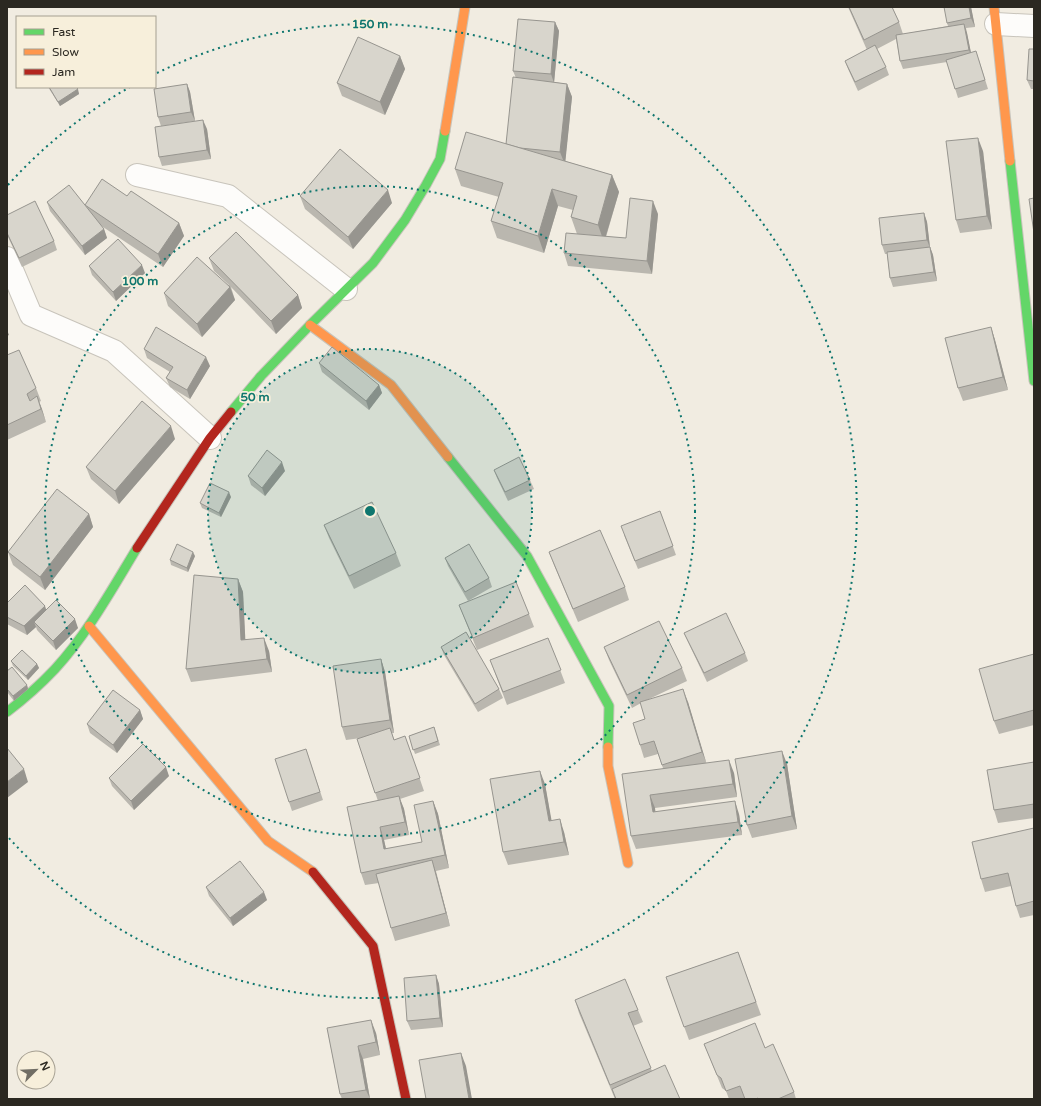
<svg xmlns="http://www.w3.org/2000/svg" width="1041" height="1106" font-family="'Varela Round',sans-serif">
	<style>
		.lines { fill: none; stroke-linecap: round; stroke-linejoin: round }
		.street-casing { stroke: #c8c4bb; stroke-width: 24 }
		.fast-casing { stroke: #c8c4bb; stroke-width: 11 }
		.slow-casing { stroke: #c8c4bb; stroke-width: 11 }
		.jam-casing { stroke: #c8c4bb; stroke-width: 11 }
		.street { stroke: #fdfcfa; stroke-width: 22 }
		.fast { stroke: #63d668; stroke-width: 9 }
		.slow { stroke: #ff974d; stroke-width: 9 }
		.jam { stroke: #b3261e; stroke-width: 9 }
		.wall { fill: #bab7af }
		.shaded-wall { fill: #97958f }
		.building { fill: #d8d5cc; stroke: #97958f }
		.ring { fill: none; stroke: #0f766e; stroke-width: 2; stroke-dasharray: 2 4 }
		.centre { fill: #0f766e; stroke: #f7efdb; stroke-width: 2 }
		.ring-label { font-size: 12px; text-anchor: middle; font-weight: bold; fill: #0f766e; stroke: #f7efdb; stroke-width: 3.5; stroke-linejoin: round; paint-order: stroke }
	</style>
	<rect width="100%" height="100%" fill="#f1ece1"/>
	<g class="lines">
		<defs>
			<g id="street">
				<polyline points="996,24 1034,26"/>
				<polyline points="137,175 228,196 346,289"/>
				<polyline points="7,258 31,315 114,351 210,438"/>
			</g>
			<g id="fast">
				<polyline points="1010,161 1034,381"/>
				<polyline points="231,412 261,376 310,325 373,263 405,220 426,185 440,159 445,131"/>
				<polyline points="448,457 527,556 609,706 608,747"/>
				<path d="M7,712c17,-13 33,-27 48,-43 33,-36 57,-80 82,-121"/>
			</g>
			<g id="slow">
				<polyline points="994,7 1010,161"/>
				<polyline points="445,131 465,7"/>
				<polyline points="310,325 391,385 448,457"/>
				<polyline points="89,626 268,841 313,872"/>
				<polyline points="608,747 608,766 628,863"/>
			</g>
			<g id="jam">
				<polyline points="137,548 210,438 231,412"/>
				<polyline points="313,872 373,946 406,1099"/>
			</g>
		</defs>
		<use href="#street" class="street-casing"/>
		<use href="#fast" class="fast-casing"/>
		<use href="#slow" class="slow-casing"/>
		<use href="#jam" class="jam-casing"/>
		<use href="#street" class="street"/>
		<use href="#fast" class="fast"/>
		<use href="#slow" class="slow"/>
		<use href="#jam" class="jam"/>
	</g>
	<g class="wall">
		<polygon points="848,7 892,7 899,22 903,34 948,26 947,23 971,7 975,27 966,28 971,53 979,60 988,89 958,98 947,62 903,69 900,61 896,39 877,49 886,67 889,75 858,91 848,69 845,61 867,50"/>
		<polygon points="555,22 559,31 554,82 567,84 572,97 565,161 612,175 619,192 606,237 626,238 658,214 652,274 568,266 564,253 577,234 571,217 573,210 558,206 544,253 497,238 491,221 499,197 461,186 455,169 506,144 516,78 513,71"/>
		<polygon points="1034,49 1034,89 1031,89 1027,80"/>
		<polygon points="400,56 405,69 385,115 342,96 337,83"/>
		<polygon points="187,84 190,92 195,121 161,126 158,117"/>
		<polygon points="48,87 76,87 79,94 60,106"/>
		<polygon points="207,129 211,159 162,166 159,157"/>
		<polygon points="983,151 992,229 960,233 956,220"/>
		<polygon points="300,196 392,203 353,249 305,209"/>
		<polygon points="47,202 85,206 85,205 179,223 184,236 163,267 100,225 104,229 107,238 85,255 50,211"/>
		<polygon points="924,213 927,222 930,247 933,255 937,281 893,287 890,278 887,254 885,254 882,245"/>
		<polygon points="7,215 54,241 57,250 22,267 7,235"/>
		<polygon points="209,258 298,295 302,308 276,334 231,287 235,300 202,337 168,306 164,293 229,285 214,271"/>
		<polygon points="89,266 145,273 116,301 92,275"/>
		<polygon points="991,327 995,340 1008,390 963,401 958,388"/>
		<polygon points="144,349 210,366 190,399 170,387 166,378 170,372 147,358"/>
		<polygon points="7,355 36,388 41,401 39,402 46,422 7,440"/>
		<polygon points="319,363 379,385 382,393 369,410 322,372"/>
		<polygon points="175,439 119,504 91,479 86,467"/>
		<polygon points="494,470 530,480 534,489 508,501 497,478"/>
		<polygon points="285,471 265,496 251,485 248,476"/>
		<polygon points="231,497 221,517 202,508 200,503"/>
		<polygon points="660,511 676,555 638,569 624,535"/>
		<polygon points="89,514 93,527 45,590 13,565 8,552"/>
		<polygon points="324,525 396,553 401,566 354,589 329,538"/>
		<polygon points="549,552 625,587 629,600 578,622 554,565"/>
		<polygon points="195,556 188,572 171,565 170,560"/>
		<polygon points="445,558 489,578 492,587 468,601 448,566"/>
		<polygon points="238,579 243,592 245,639 269,651 272,672 191,682 186,669"/>
		<polygon points="7,603 46,609 78,628 56,650 37,630 36,627 27,635 7,624"/>
		<polygon points="459,605 529,614 534,627 477,650"/>
		<polygon points="684,633 745,653 748,661 707,682 688,642"/>
		<polygon points="548,638 565,683 507,705 490,660"/>
		<polygon points="441,647 499,689 503,698 478,712 444,655"/>
		<polygon points="604,647 682,668 687,681 647,700 688,702 706,763 734,773 737,797 655,808 655,812 739,814 742,835 636,849 631,836 663,768 658,754 644,758 640,745 645,719 641,703 632,708 609,660"/>
		<polygon points="1034,654 1034,725 999,734 994,721"/>
		<polygon points="381,659 385,672 394,733 392,733 394,740 405,736 424,791 400,799 404,809 409,835 384,840 386,849 422,842 433,801 438,814 449,868 436,871 450,926 395,941 391,928 379,883 365,885 361,873 378,801 357,739 361,738 346,740 342,727"/>
		<polygon points="11,661 37,664 39,668 28,680 13,666"/>
		<polygon points="7,671 27,685 28,689 14,701 7,692"/>
		<polygon points="140,710 143,719 117,753 90,733 87,724"/>
		<polygon points="434,727 440,745 415,754 409,736"/>
		<polygon points="306,749 323,800 292,811 289,802"/>
		<polygon points="1034,762 1034,818 998,823 994,810"/>
		<polygon points="787,764 797,829 752,838 747,825"/>
		<polygon points="169,776 134,810 112,786 109,778"/>
		<polygon points="545,784 551,820 564,832 569,855 508,865 503,852"/>
		<polygon points="1034,828 1034,915 1020,918 1016,906 1011,886 985,892 981,879"/>
		<polygon points="206,887 267,900 233,926 209,896"/>
		<polygon points="738,952 761,1015 689,1040 666,977"/>
		<polygon points="436,975 439,984 443,1027 411,1030 407,1021"/>
		<polygon points="575,1000 638,1010 643,1022 633,1026 652,1071 680,1099 615,1099 579,1013"/>
		<polygon points="327,1028 376,1033 380,1055 363,1059 370,1099 342,1099 340,1094"/>
		<polygon points="704,1044 765,1048 794,1092 796,1099 729,1099 726,1091 722,1088"/>
	</g>
	<g class="shaded-wall">
		<polygon points="969,7 971,7 975,27 971,18"/>
		<polygon points="555,22 559,31 554,83 551,74"/>
		<polygon points="964,24 967,33 972,58 969,50"/>
		<polygon points="400,56 405,69 385,115 380,102"/>
		<polygon points="187,84 190,92 195,121 191,112"/>
		<polygon points="567,84 572,97 565,165 560,152"/>
		<polygon points="78,89 79,94 60,106 58,102"/>
		<polygon points="203,120 207,129 211,159 207,150"/>
		<polygon points="978,138 983,151 992,229 987,216"/>
		<polygon points="612,175 619,192 604,242 598,225"/>
		<polygon points="552,189 558,206 544,253 538,236"/>
		<polygon points="388,190 392,203 353,249 348,237"/>
		<polygon points="653,201 658,214 652,274 647,261"/>
		<polygon points="924,213 927,222 930,248 927,240"/>
		<polygon points="179,223 184,236 163,267 158,254"/>
		<polygon points="104,229 107,238 85,255 82,246"/>
		<polygon points="930,247 933,255 937,281 934,272"/>
		<polygon points="142,265 145,273 116,301 113,292"/>
		<polygon points="230,287 235,300 202,337 197,324"/>
		<polygon points="298,295 302,308 276,334 271,321"/>
		<polygon points="991,327 995,340 1008,390 1003,377"/>
		<polygon points="7,330 9,335 7,336"/>
		<polygon points="206,357 210,366 190,399 187,390"/>
		<polygon points="379,385 382,393 369,410 366,401"/>
		<polygon points="37,396 42,409 46,422 41,409"/>
		<polygon points="171,426 175,439 119,504 115,491"/>
		<polygon points="282,462 285,471 265,496 262,488"/>
		<polygon points="229,492 231,497 221,517 219,513"/>
		<polygon points="89,514 93,527 45,590 40,577"/>
		<polygon points="193,552 195,556 188,572 187,568"/>
		<polygon points="238,579 243,592 246,653 241,640"/>
		<polygon points="45,606 48,615 34,622 36,627 27,635 24,626"/>
		<polygon points="75,619 78,628 56,650 53,641"/>
		<polygon points="264,638 269,651 272,672 267,659"/>
		<polygon points="381,659 385,672 394,733 390,720"/>
		<polygon points="37,664 39,668 28,680 26,676"/>
		<polygon points="27,685 28,689 14,701 13,696"/>
		<polygon points="683,689 688,702 707,765 702,752"/>
		<polygon points="140,710 143,719 117,753 113,745"/>
		<polygon points="782,751 787,764 797,829 792,816"/>
		<polygon points="729,760 734,773 737,797 733,784"/>
		<polygon points="166,767 169,776 134,810 131,801"/>
		<polygon points="24,769 28,782 7,798 7,782"/>
		<polygon points="540,771 545,784 554,834 549,821"/>
		<polygon points="650,795 655,808 657,825 653,812"/>
		<polygon points="399,796 404,809 409,835 405,822"/>
		<polygon points="433,801 438,814 449,868 445,855"/>
		<polygon points="735,801 739,814 742,835 738,822"/>
		<polygon points="560,819 564,832 569,855 564,842"/>
		<polygon points="380,827 384,840 389,862 384,849"/>
		<polygon points="432,860 436,873 450,926 446,913"/>
		<polygon points="264,892 267,900 233,926 230,918"/>
		<polygon points="436,975 439,984 443,1027 440,1018"/>
		<polygon points="371,1020 376,1033 380,1055 376,1042"/>
		<polygon points="358,1046 363,1059 370,1099 366,1090"/>
		<polygon points="461,1053 466,1066 472,1099 469,1099"/>
	</g>
	<g class="building">
		<polygon points="849,7 892,7 899,22 864,40"/>
		<polygon points="944,7 969,7 971,18 947,23"/>
		<polygon points="518,19 555,22 551,74 513,71"/>
		<polygon points="964,24 969,50 900,61 896,35"/>
		<polygon points="358,37 400,56 380,102 337,83"/>
		<polygon points="875,45 886,67 855,82 845,61"/>
		<polygon points="1029,49 1034,49 1034,81 1027,80"/>
		<polygon points="976,51 985,80 955,89 946,60"/>
		<polygon points="513,77 567,84 560,152 520,148 506,144"/>
		<polygon points="187,84 191,112 158,117 154,89"/>
		<polygon points="49,87 76,87 78,89 58,102"/>
		<polygon points="203,120 207,150 159,157 155,127"/>
		<polygon points="466,132 612,175 598,225 571,217 577,196 552,189 538,236 491,221 503,183 455,169"/>
		<polygon points="978,138 987,216 956,220 946,141"/>
		<polygon points="340,149 388,190 348,237 300,196"/>
		<polygon points="102,179 127,196 131,191 179,223 158,254 85,205"/>
		<polygon points="69,185 104,229 82,246 47,202"/>
		<polygon points="630,198 653,201 647,261 564,253 566,233 626,238"/>
		<polygon points="1034,198 1034,233 1029,199"/>
		<polygon points="35,201 54,241 19,258 7,233 7,215"/>
		<polygon points="924,213 927,240 882,245 879,218"/>
		<polygon points="236,232 298,295 271,321 209,258"/>
		<polygon points="118,239 142,265 113,292 89,266"/>
		<polygon points="930,247 934,272 890,278 887,252"/>
		<polygon points="197,257 230,287 197,324 164,293"/>
		<polygon points="156,327 206,357 187,390 166,378 173,367 144,349"/>
		<polygon points="991,327 1003,377 958,388 945,338"/>
		<polygon points="332,347 379,385 366,401 319,363"/>
		<polygon points="19,350 36,388 27,394 30,401 37,396 41,409 7,425 7,355"/>
		<polygon points="142,401 171,426 115,491 86,467"/>
		<polygon points="267,450 282,462 262,488 248,476"/>
		<polygon points="519,457 530,480 505,492 494,470"/>
		<polygon points="210,483 229,492 219,513 200,503"/>
		<polygon points="57,489 89,514 40,577 8,552"/>
		<polygon points="372,502 396,553 349,576 324,525"/>
		<polygon points="660,511 673,546 635,561 621,526"/>
		<polygon points="600,530 625,587 573,609 549,552"/>
		<polygon points="177,544 193,552 187,568 170,560"/>
		<polygon points="469,544 489,578 465,592 445,558"/>
		<polygon points="194,575 238,579 241,640 264,638 267,659 186,669"/>
		<polygon points="516,582 529,614 473,638 459,605"/>
		<polygon points="25,585 45,606 24,626 7,617 7,603"/>
		<polygon points="56,600 75,619 53,641 34,622"/>
		<polygon points="726,613 745,653 704,673 684,633"/>
		<polygon points="659,621 682,668 627,695 604,647"/>
		<polygon points="466,632 499,689 475,704 441,647"/>
		<polygon points="548,638 561,670 503,692 490,660"/>
		<polygon points="22,650 37,664 26,676 11,661"/>
		<polygon points="1034,654 1034,710 994,721 979,669"/>
		<polygon points="381,659 390,720 342,727 333,666"/>
		<polygon points="12,667 27,685 13,696 7,689 7,671"/>
		<polygon points="683,689 702,752 662,765 654,741 640,745 633,723 645,719 640,702"/>
		<polygon points="113,690 140,710 113,745 87,724"/>
		<polygon points="434,727 438,741 413,750 409,736"/>
		<polygon points="390,728 394,740 405,736 420,778 375,793 357,739"/>
		<polygon points="143,744 166,767 131,801 109,778"/>
		<polygon points="7,748 24,769 7,782"/>
		<polygon points="306,749 320,792 289,802 275,759"/>
		<polygon points="782,751 792,816 747,825 735,759"/>
		<polygon points="729,760 733,784 650,795 653,812 735,801 738,822 631,836 622,774"/>
		<polygon points="1034,762 1034,804 994,810 987,770"/>
		<polygon points="540,771 549,821 560,819 564,842 503,852 490,779"/>
		<polygon points="399,796 405,822 380,827 384,849 422,842 414,805 433,801 445,855 361,873 347,807"/>
		<polygon points="1034,828 1034,901 1016,906 1008,873 981,879 972,842"/>
		<polygon points="432,860 446,913 391,928 376,874"/>
		<polygon points="240,861 264,892 230,918 206,887"/>
		<polygon points="738,952 756,1002 684,1027 666,977"/>
		<polygon points="436,975 440,1018 407,1021 404,978"/>
		<polygon points="625,979 638,1010 628,1013 651,1068 610,1085 575,1000"/>
		<polygon points="371,1020 376,1042 358,1046 366,1090 340,1094 327,1028"/>
		<polygon points="755,1023 765,1048 773,1044 794,1092 778,1099 759,1099 758,1098 756,1099 745,1099 740,1086 726,1091 721,1078 717,1075 704,1044"/>
		<polygon points="461,1053 469,1099 426,1099 419,1060"/>
		<polygon points="665,1065 680,1099 616,1099 612,1089"/>
	</g>
	<circle cx="370" cy="511" r="162" fill="#0f766e" fill-opacity=".12"/>
	<g class="ring">
		<circle cx="370" cy="511" r="162"/>
		<circle cx="370" cy="511" r="325"/>
		<path d="M8 185A487 487 0 0 1 130 87M157 73A487 487 0 1 1 8 837"/>
	</g>
	<circle cx="370" cy="511" r="6" class="centre"/>
	<g class="ring-label">
		<text x="370" y="28">150 m</text>
		<text x="140" y="285">100 m</text>
		<text x="255" y="401">50 m</text>
	</g>
	<rect width="1041" height="1106" fill="none" stroke="#2b2821" stroke-width="16"/>
	<rect x="16" y="16" width="140" height="72" fill="#f7efdb" stroke="#a59f91"/>
	<rect x="24" y="29" width="20" height="6" fill="#63d668" stroke="#a59f91"/>
	<text x="52" y="36" font-size="12" fill="#2b2821">Fast</text>
	<rect x="24" y="49" width="20" height="6" fill="#ff974d" stroke="#a59f91"/>
	<text x="52" y="56" font-size="12" fill="#2b2821">Slow</text>
	<rect x="24" y="69" width="20" height="6" fill="#b3261e" stroke="#a59f91"/>
	<text x="52" y="76" font-size="12" fill="#2b2821">Jam</text>
	<g transform="translate(36 1070) rotate(66)"><circle r="19" fill="#f7efdb" stroke="#a59f91"/>
	<path d="M0-3L7 15L0 10L-7 15Z" fill="#706d64"/>
	<text y="-6" font-size="11" font-weight="bold" text-anchor="middle" fill="#2b2821">N</text>
	</g>
</svg>
